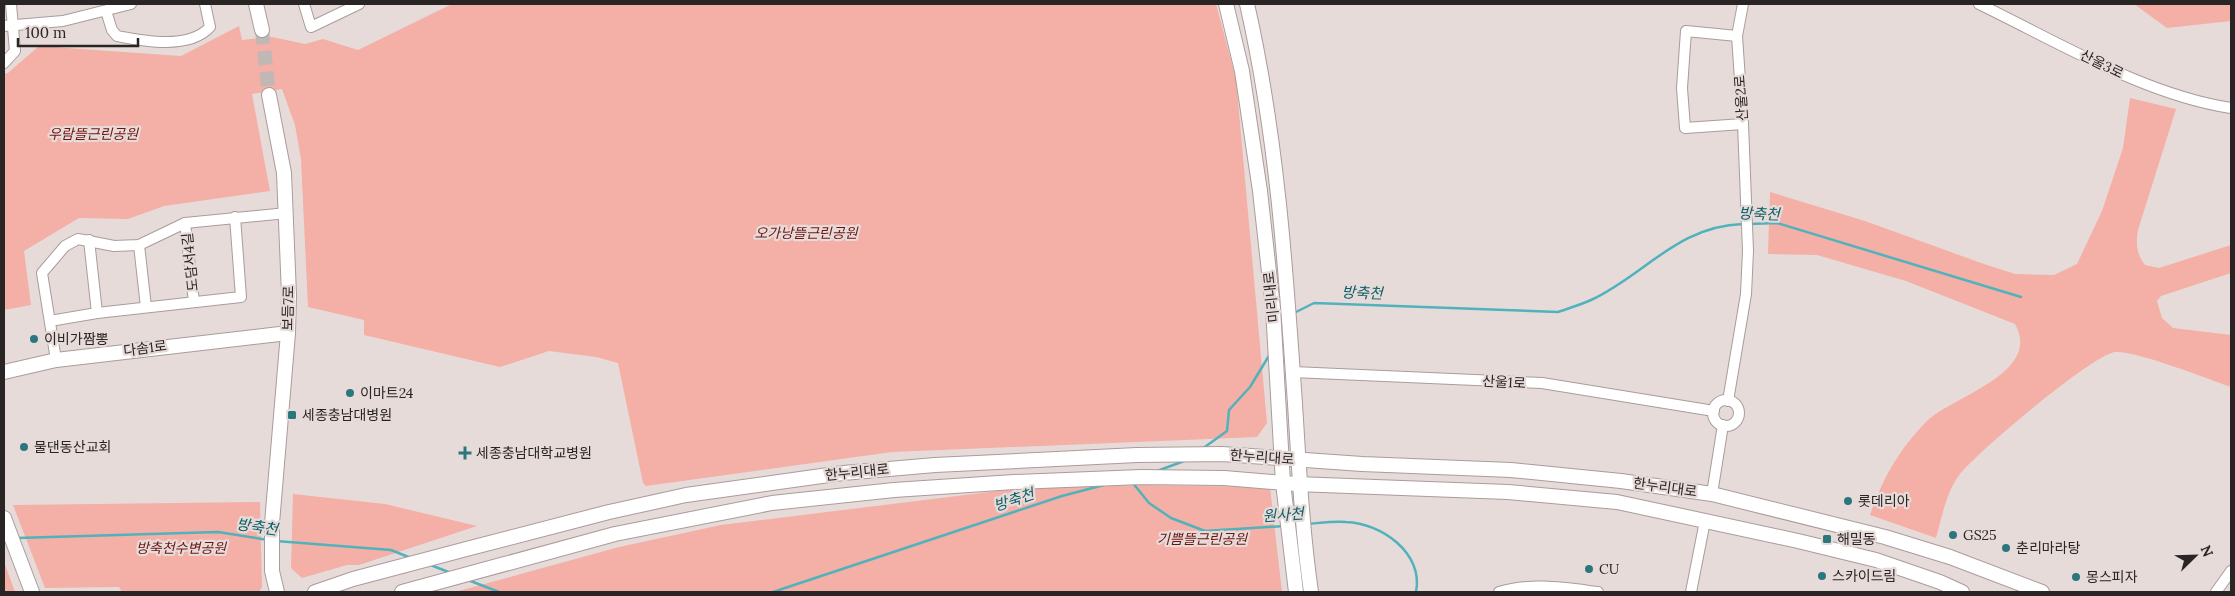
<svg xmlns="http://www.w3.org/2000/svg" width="2235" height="596" font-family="Lora,'Noto Sans KR',serif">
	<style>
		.green { fill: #f4afa6 }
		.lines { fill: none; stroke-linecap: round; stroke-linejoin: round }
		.stream { stroke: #51b2bc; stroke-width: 2.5 }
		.secondary-tunnel { stroke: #c1b7b5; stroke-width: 14; stroke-dasharray: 14 7; stroke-linecap: butt }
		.street-casing { stroke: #a89d9b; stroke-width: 12 }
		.secondary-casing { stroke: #a89d9b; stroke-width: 16 }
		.street { stroke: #fff; stroke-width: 10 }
		.secondary { stroke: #fff; stroke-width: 14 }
		.poi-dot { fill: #2c767d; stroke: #e7dbd9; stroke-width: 2 }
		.labels { text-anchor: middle; stroke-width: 4.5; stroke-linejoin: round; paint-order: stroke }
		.street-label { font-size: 14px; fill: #2a2525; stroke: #e7dbd9 }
		.park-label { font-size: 14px; font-style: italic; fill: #6b1411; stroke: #e7dbd9 }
		.poi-label { font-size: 14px; fill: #2a2525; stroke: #e7dbd9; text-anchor: start }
		.water-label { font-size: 15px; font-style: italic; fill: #0c6067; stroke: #e7dbd9 }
	</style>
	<rect width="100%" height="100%" fill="#e7dbd9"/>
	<g class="green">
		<polygon points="452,4 1216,4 1236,79 1267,423 1257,437 892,452 646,486 643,483 618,363 596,357 549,351 500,367 364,335 364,320 308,307 301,159 295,125 282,89 252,94 270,191 164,206 128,219 79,218 24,251 31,305 4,310 4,74 8,73 39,46 181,56 239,26 242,40 272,37 305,44 323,39 358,50"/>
		<polygon points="2134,4 2231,4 2231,21 2167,28"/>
		<path d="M2130,98l46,11 -38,121c-2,14 -2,23 7,35l14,3 72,-23v28l-70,23 -4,5 5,17 11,10 58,7v52c-23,-8 -96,-37 -116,-35 -23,3 -139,101 -155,122 -14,18 -18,43 -24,64l-66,-23c14,-39 28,-64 57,-94 24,-24 116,-48 88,-97l-109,-43 -89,-26 -49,-1 2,-62 95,29 119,43 31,10 39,1 23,-11 25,-53 21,-63z"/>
		<polygon points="1142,485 1270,487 1282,592 455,592 619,547 721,525 1014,489"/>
		<polygon points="293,494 385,504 477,526 359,565 347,565 302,578 291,568"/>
		<polygon points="260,502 262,587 259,592 122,592 119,587 45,588 13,505"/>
		<polygon points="4,562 15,592 4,592"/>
	</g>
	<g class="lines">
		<g class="stream">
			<polyline points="1749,224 1777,223 2021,297"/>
			<path d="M1294,313l20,-10 244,9c11,-4 22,-7 33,-12 54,-25 86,-74 152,-76"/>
			<polyline points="1202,449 1227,431 1229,410 1250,387 1270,354"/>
			<polyline points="1157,471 1187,460"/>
			<polyline points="1132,482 1149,503 1171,518 1205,531 1284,526"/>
			<path d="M1307,524c13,-1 26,-3 39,-2 35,1 78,31 70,70"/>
			<polyline points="17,538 218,532 268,540"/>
			<polyline points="276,541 391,550 411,558"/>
			<polyline points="428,564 451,573"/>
			<polyline points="468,580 499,592"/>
			<polyline points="773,592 1062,496 1104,485"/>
		</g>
		<polyline class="secondary-tunnel" points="262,30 269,95"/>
		<defs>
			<g id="street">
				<polyline points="304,4 311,27 359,4"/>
				<path d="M1979,4c79,38 166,91 252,104"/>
				<path d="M106,11l6,19 5,6c26,5 72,14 93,-9l-5,-23"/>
				<polyline points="4,26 63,21 131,4"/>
				<polyline points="1737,36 1686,31 1682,88 1685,128 1743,124"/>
				<polyline points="4,63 15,51 11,4"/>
				<polyline points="185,223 194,302"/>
				<polyline points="89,240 97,313"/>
				<polyline points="139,245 146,307"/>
				<polyline points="50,321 97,313 241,297 235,217"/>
				<polyline points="56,360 42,273 65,246 78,239 114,246 139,245 185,223 287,213"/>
				<polyline points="1293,372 1542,383 1714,411"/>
				<circle cx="1726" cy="413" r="13"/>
				<polyline points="1728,401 1746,294 1748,251 1743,124 1737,36 1743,4"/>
				<polyline points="1712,494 1723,425"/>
				<path d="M1499,592c32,-10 67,-4 99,0"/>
				<polyline points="1691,592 1705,521"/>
				<polyline points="2216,592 2231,571"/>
			</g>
			<g id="secondary">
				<polyline points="256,4 262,30"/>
				<polyline points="1226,4 1242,71 1260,191 1273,308 1283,483 1296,592"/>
				<path d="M1247,4c30,131 39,267 48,400 4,63 7,126 16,188"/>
				<polyline points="269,95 284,173 289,295 288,333 272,523 272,571 277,592"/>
				<polyline points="4,372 56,360 288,333"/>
				<polyline points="4,518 32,592"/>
				<polyline points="315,592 353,579 474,547 609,512 686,495 843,473 935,465 1137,455 1222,454 1362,464 1511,470 1621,481 1712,494 1885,537 1950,557 2042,592"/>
				<polyline points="402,592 615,534 772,503 894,490 1014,482 1141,477 1224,478 1296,484 1508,492 1617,502 1798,541 1876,560 1940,582 1962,592"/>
			</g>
		</defs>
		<use href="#street" class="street-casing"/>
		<use href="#secondary" class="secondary-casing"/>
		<use href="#street" class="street"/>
		<use href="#secondary" class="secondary"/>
	</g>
	<g class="poi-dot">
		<circle cx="34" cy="339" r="5"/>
		<circle cx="350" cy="393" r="5"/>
		<rect x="287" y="410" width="10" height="10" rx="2.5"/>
		<circle cx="24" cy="447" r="5"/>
		<path d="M462.5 445.5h5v5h5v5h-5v5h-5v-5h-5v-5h5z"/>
		<circle cx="1848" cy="501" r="5"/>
		<circle cx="1953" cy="535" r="5"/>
		<rect x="1822" y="534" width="10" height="10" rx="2.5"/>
		<circle cx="2006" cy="548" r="5"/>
		<circle cx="1589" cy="569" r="5"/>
		<circle cx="1822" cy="576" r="5"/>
		<circle cx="2076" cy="577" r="5"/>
	</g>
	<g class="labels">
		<g class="street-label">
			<text transform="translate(2102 64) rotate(26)" y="5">산울3로</text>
			<text transform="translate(1741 98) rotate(-94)" y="5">산울2로</text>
			<text transform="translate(190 262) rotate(-96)" y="5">도담서4길</text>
			<text transform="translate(1271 297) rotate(-96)" y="5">미리내로</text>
			<text transform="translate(288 308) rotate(-89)" y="5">보듬7로</text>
			<text transform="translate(145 348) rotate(-7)" y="5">다솜1로</text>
			<text transform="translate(1504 382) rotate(3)" y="5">산울1로</text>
			<text transform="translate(1262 457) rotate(4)" y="5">한누리대로</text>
			<text transform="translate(857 472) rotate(-6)" y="5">한누리대로</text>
			<text transform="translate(1665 487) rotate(8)" y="5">한누리대로</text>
		</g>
		<g class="park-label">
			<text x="93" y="139">우람뜰근린공원</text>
			<text x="806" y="238">오가낭뜰근린공원</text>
			<text x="1202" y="544">기쁨뜰근린공원</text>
			<text x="181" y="553">방축천수변공원</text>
		</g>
		<g class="poi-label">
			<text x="44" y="344">이비가짬뽕</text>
			<text x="360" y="398">이마트24</text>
			<text x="302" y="420">세종충남대병원</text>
			<text x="34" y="452">물댄동산교회</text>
			<text x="476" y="458">세종충남대학교병원</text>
			<text x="1858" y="506">롯데리아</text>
			<text x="1963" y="540">GS25</text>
			<text x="1837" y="544">해밀동</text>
			<text x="2016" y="553">춘리마라탕</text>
			<text x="1599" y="574">CU</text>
			<text x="1832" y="581">스카이드림</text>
			<text x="2086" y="582">몽스피자</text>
		</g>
		<g class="water-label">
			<text transform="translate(1759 214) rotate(2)" y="5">방축천</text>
			<text transform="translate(1362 293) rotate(2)" y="5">방축천</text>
			<text transform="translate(1014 500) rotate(-18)" y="5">방축천</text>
			<text transform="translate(1283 515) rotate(-4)" y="5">원사천</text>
			<text transform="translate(257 527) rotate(8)" y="5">방축천</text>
		</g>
	</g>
	<rect width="2235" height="596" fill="none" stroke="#2a2525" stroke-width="10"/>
	<g transform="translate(2195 556) rotate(67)" stroke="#e7dbd9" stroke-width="4" paint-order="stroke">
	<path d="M0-4L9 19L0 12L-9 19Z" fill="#2a2525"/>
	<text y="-8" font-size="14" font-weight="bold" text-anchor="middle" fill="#2a2525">N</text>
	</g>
	<path d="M18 38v8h120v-8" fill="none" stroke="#2a2525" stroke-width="2.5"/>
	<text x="25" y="38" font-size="15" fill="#2a2525" stroke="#e7dbd9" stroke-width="4" paint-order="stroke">100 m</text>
</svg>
